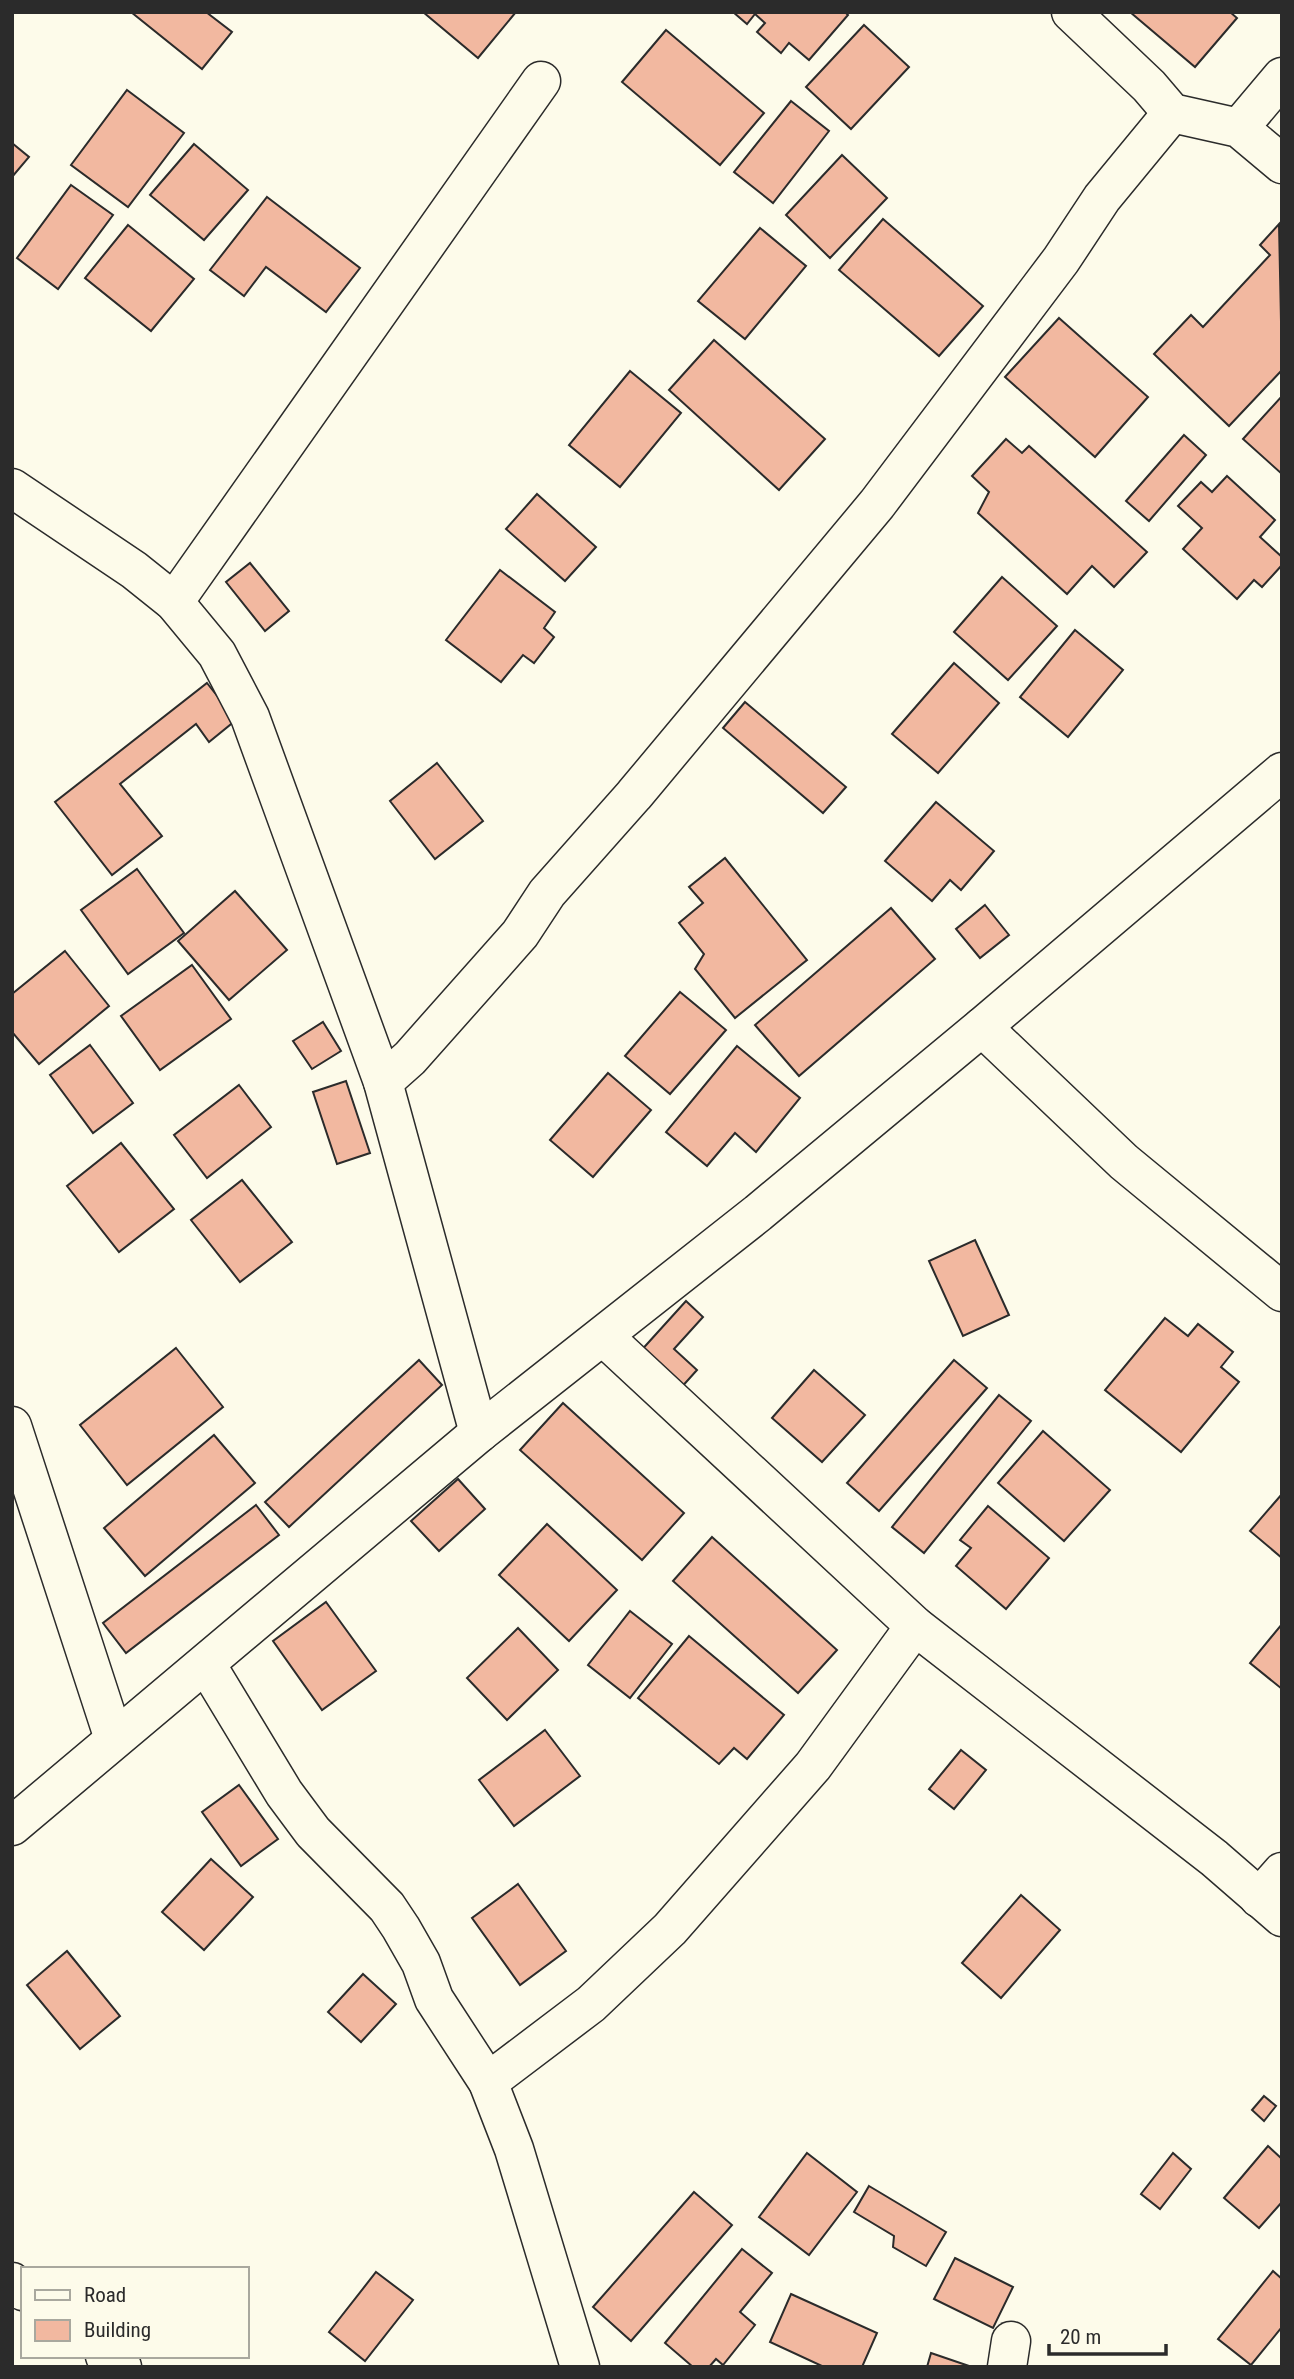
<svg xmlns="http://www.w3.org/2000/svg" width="1294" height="2379" font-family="'Roboto Condensed',sans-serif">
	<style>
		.building { fill: #f2b8a0; stroke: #2b2b2b; stroke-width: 2 }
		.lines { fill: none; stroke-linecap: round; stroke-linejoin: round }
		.minor-casing { stroke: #2b2b2b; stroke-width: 41 }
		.minor { stroke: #fdfbea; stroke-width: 38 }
	</style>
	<rect width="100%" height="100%" fill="#fdfbea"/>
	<g class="building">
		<polygon points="131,12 206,12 232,32 202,69"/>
		<polygon points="423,12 516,12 478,58"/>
		<polygon points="733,12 845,12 848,15 809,60 789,43 781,53 757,32 765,23 755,14 747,24"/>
		<polygon points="1130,12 1230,12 1237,18 1195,67"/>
		<polygon points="864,25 909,67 851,129 806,87"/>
		<polygon points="666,30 764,113 720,165 622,82"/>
		<polygon points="127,90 184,133 128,207 71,165"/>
		<polygon points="791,101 829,131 773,203 734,172"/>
		<polygon points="12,143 29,157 12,177"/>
		<polygon points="194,144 248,190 204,240 150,195"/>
		<polygon points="842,155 887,198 830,258 786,215"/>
		<polygon points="71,185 113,215 58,289 17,258"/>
		<polygon points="267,197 360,268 326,312 266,267 244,296 210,270"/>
		<polygon points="883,219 983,306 939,356 839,270"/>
		<polygon points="1279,224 1282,370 1229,426 1154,354 1191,315 1203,327 1270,255 1260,245"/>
		<polygon points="128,225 194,279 151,331 85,278"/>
		<polygon points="760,228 806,266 745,339 698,301"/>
		<polygon points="1059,318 1148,397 1095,457 1005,377"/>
		<polygon points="714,340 825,439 779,490 669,390"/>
		<polygon points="630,371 681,413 620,487 569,445"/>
		<polygon points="1282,396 1282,474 1243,439"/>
		<polygon points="1184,435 1206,455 1149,521 1126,501"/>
		<polygon points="1006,439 1022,453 1029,446 1147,552 1114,587 1092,566 1067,594 978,513 989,492 972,476"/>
		<polygon points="1227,476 1275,520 1260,537 1282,557 1282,565 1262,587 1254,580 1237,599 1183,549 1202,528 1178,506 1201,482 1212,492"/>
		<polygon points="537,494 596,547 565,581 506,529"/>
		<polygon points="250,563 289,611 265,631 226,582"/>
		<polygon points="500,570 555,612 544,628 554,637 534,663 523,655 501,682 446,640"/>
		<polygon points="1002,577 1057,626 1008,680 954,632"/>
		<polygon points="1075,630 1123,670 1068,737 1020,697"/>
		<polygon points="954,663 999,703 938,773 892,734"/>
		<polygon points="207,683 236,720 209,742 196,724 120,784 162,836 112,875 55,802"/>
		<polygon points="745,702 846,787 823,813 723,728"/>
		<polygon points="437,763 483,821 435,859 390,801"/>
		<polygon points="936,802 994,851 961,890 950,880 932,901 885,861"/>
		<polygon points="725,858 807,960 735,1018 695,969 704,954 679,923 703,903 689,887"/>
		<polygon points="137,869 184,933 128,974 81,910"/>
		<polygon points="235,891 287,950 229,1000 178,941"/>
		<polygon points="985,905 1009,935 980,958 956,929"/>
		<polygon points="891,908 935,959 799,1076 755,1025"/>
		<polygon points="65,951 109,1006 39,1064 12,1032 12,994"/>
		<polygon points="192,965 231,1019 160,1070 121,1016"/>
		<polygon points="680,992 726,1030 670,1094 625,1056"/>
		<polygon points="323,1022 341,1051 312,1069 293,1041"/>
		<polygon points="90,1045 133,1103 93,1133 50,1075"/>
		<polygon points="737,1046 800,1098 756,1152 735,1133 707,1166 666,1132"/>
		<polygon points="608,1073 651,1110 593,1177 550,1140"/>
		<polygon points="346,1081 370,1153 337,1164 313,1092"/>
		<polygon points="239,1085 271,1127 207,1178 174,1135"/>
		<polygon points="121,1143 174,1209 119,1252 67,1186"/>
		<polygon points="242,1180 292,1242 240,1282 191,1220"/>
		<polygon points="975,1240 1009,1315 963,1336 929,1261"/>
		<polygon points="686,1301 703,1317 674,1349 697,1370 679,1390 638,1354"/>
		<polygon points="1165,1318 1188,1336 1198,1324 1233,1352 1221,1367 1239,1382 1181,1452 1105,1390"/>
		<polygon points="176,1348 223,1407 127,1485 80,1425"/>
		<polygon points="419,1360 442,1385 289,1527 265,1502"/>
		<polygon points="954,1360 987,1388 879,1511 847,1483"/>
		<polygon points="814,1370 865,1415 822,1462 772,1418"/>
		<polygon points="999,1395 1031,1421 924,1553 892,1527"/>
		<polygon points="563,1403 684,1513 642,1560 520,1450"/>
		<polygon points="1043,1431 1110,1490 1064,1541 998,1483"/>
		<polygon points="214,1435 255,1483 145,1576 104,1528"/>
		<polygon points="458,1479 485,1509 439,1551 411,1521"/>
		<polygon points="1282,1494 1282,1558 1250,1531"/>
		<polygon points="256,1505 279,1535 126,1653 103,1623"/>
		<polygon points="988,1506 1049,1558 1006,1609 956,1566 971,1548 960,1540"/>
		<polygon points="547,1524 617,1590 569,1641 499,1575"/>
		<polygon points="712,1537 837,1650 798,1693 673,1581"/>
		<polygon points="326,1602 376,1671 322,1710 273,1641"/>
		<polygon points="630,1611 672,1644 630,1698 588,1665"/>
		<polygon points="1282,1624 1282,1689 1250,1663"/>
		<polygon points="518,1628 558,1670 507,1720 467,1678"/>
		<polygon points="689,1636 784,1715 747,1759 734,1748 719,1764 638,1698"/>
		<polygon points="545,1730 580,1776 514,1826 479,1780"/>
		<polygon points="961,1750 986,1770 954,1809 929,1789"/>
		<polygon points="239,1785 278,1839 241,1866 202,1812"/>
		<polygon points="211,1859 253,1897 204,1950 162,1912"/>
		<polygon points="518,1884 566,1951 520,1985 472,1918"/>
		<polygon points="1021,1895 1060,1930 1001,1998 962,1963"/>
		<polygon points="67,1951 120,2016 80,2049 27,1985"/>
		<polygon points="363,1974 396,2004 361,2042 328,2012"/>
		<polygon points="1264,2096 1276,2106 1264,2121 1252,2110"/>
		<polygon points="1268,2146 1282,2159 1282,2202 1259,2228 1224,2198"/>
		<polygon points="807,2153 857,2192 809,2255 759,2217"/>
		<polygon points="1173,2153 1191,2169 1160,2209 1141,2194"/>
		<polygon points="869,2186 946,2232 926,2266 893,2247 894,2236 854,2212"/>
		<polygon points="694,2192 732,2225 631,2341 593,2307"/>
		<polygon points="742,2249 772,2273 740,2312 755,2325 723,2365 716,2359 709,2367 693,2367 665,2343"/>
		<polygon points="955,2258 1013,2287 993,2328 934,2299"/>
		<polygon points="1273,2271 1282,2279 1282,2327 1251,2365 1218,2339"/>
		<polygon points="376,2272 413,2300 365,2361 329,2332"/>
		<polygon points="791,2294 877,2333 862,2367 824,2367 770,2342"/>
		<polygon points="931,2353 972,2367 927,2367"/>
	</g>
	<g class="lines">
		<defs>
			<g id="minor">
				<polyline points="1071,12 1149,86 1172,113 1239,128 1282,164"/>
				<polyline points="1239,128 1282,77"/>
				<polyline points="12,488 134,570 174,602 217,654 250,717 383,1082 479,1433"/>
				<polyline points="174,602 541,81"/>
				<polyline points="982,1027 1124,1162 1282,1292"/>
				<polyline points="383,1082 410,1058 520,934 547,893 634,795 877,504 1061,260 1102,198 1172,113"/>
				<polyline points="603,1336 915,1626 1214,1858 1282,1917"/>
				<polyline points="12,1426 114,1739"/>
				<polyline points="206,1664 284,1793 313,1832 387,1907 401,1928 421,1963 434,1999 488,2082 514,2149 580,2367"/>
				<polyline points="12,1826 479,1433 758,1213 982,1027 1282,772"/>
				<polyline points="1259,1898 1282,1872"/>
				<polyline points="488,2082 591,2004 670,1929 813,1766 915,1626"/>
				<polyline points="12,2282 23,2291"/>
				<polyline points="105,2356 122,2367"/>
				<polyline points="1007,2367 1011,2341"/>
			</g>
		</defs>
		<use href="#minor" class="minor-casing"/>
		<use href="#minor" class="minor"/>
	</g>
	<rect width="1294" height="2379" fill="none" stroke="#2b2b2b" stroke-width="28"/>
	<rect x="21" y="2267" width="228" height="91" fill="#fdfbea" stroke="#a9a89e" stroke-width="2"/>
	<rect x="35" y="2290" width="35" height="10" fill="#fdfbea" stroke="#a9a89e" stroke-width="2"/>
	<text x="84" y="2302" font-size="21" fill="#2b2b2b">Road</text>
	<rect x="35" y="2320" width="35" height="21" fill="#f2b8a0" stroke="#a9a89e" stroke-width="2"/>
	<text x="84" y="2337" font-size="21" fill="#2b2b2b">Building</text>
	<path d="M1049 2344v10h117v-10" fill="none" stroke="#2b2b2b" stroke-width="3.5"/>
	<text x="1060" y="2344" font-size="21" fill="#2b2b2b" stroke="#fdfbea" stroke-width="5" paint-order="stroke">20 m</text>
</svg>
